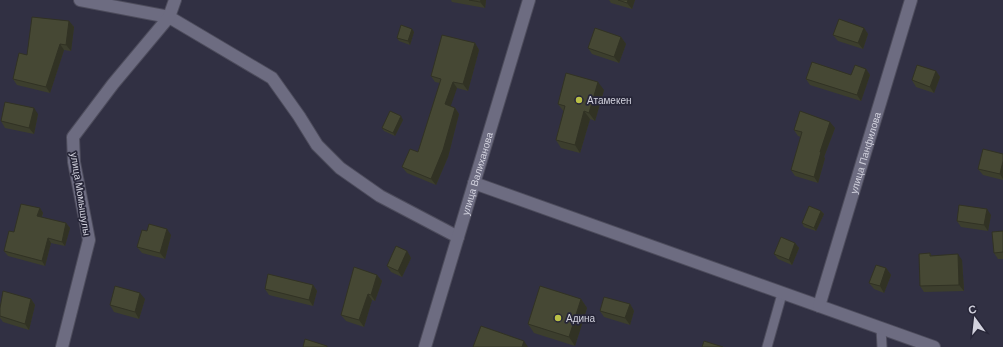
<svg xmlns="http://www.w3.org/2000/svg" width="1003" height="347" font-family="Helvetica,sans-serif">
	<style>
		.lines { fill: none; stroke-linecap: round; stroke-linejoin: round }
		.service-casing { stroke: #4d4c5c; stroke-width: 11 }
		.minor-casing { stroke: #4d4c5c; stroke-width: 14 }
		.secondary-casing { stroke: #4d4c5c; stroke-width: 14 }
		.service { stroke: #6d6c81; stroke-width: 9 }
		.minor { stroke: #6d6c81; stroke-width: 12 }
		.secondary { stroke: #6d6c81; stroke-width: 12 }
		.wall { fill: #3c3e2d }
		.shaded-wall { fill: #313224 }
		.building { fill: #464834; stroke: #313224 }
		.poi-dot { fill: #bac046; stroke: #272638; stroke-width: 1.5 }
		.labels { text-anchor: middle; stroke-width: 3.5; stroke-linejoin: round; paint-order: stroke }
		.poi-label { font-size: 10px; fill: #d2d2de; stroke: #272638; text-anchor: start }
		.street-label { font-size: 10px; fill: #d2d2de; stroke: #272638 }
	</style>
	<rect width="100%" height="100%" fill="#313043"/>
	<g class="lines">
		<defs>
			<g id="service">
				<polyline points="881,328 882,347"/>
				<polyline points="767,347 782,294"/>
			</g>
			<g id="minor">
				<polyline points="80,0 169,17 272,78 299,116 317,145 340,168 380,196 458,237"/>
				<polyline points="474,183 934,347"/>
				<path id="s1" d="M819,306l92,-306"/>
				<polyline points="62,347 89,240 74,162 73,137 113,84 169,17 175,0"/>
			</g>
			<g id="secondary">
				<path id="s2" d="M425,347l104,-347"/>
			</g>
		</defs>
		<use href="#service" class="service-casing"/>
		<use href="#minor" class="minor-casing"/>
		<use href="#secondary" class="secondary-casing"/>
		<use href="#service" class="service"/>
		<use href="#minor" class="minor"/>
		<use href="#secondary" class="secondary"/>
	</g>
	<g class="wall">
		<polygon points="451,0 486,0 485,8 452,2"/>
		<polygon points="609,0 635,0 632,9 611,3"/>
		<polygon points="69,21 74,27 71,51 64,50 50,93 17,85 13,79 27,55"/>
		<polygon points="864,28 868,34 863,49 838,41 833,35"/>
		<polygon points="412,29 414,32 410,45 399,41 397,38"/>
		<polygon points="621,37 626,44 619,63 592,54 588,48"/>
		<polygon points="475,43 479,50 468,91 457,88 450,106 455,108 459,114 448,157 436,185 407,173 402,167 418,152 440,83 435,82 431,76"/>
		<polygon points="866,69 870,75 861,101 810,85 806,79 851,75"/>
		<polygon points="936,71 940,77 934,93 916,87 912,80"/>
		<polygon points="604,90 595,121 590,119 580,153 561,148 556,140 564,112 558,104"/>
		<polygon points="38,114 34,134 5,128 1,121"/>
		<polygon points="403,120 395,136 384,131 382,128"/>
		<polygon points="835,128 824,157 825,158 818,183 795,176 791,170 801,137 798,136 794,130"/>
		<polygon points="1003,154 1003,180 983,175 978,169"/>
		<polygon points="40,208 43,213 42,218 66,223 70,228 65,246 51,243 45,266 8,256 4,251 14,232"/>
		<polygon points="821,211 824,214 816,231 804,227 802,223"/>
		<polygon points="991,215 988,231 961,227 957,221"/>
		<polygon points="147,231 171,235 165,259 142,253 137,247"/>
		<polygon points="1003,231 1003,259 998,259 994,253"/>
		<polygon points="795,243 799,248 792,265 778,259 774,254"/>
		<polygon points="407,251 411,258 402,277 391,272 387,266"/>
		<polygon points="930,253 932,256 962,260 964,291 924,292 920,286"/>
		<polygon points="886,268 891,275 884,293 874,289 869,283"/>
		<polygon points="377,275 382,281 375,301 372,300 364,327 346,321 341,315"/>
		<polygon points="313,285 317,291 313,306 269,295 265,289"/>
		<polygon points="31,299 35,305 29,330 3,322 0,318 0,308"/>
		<polygon points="145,299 139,319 114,312 110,305"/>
		<polygon points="581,299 587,308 575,346 534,333 528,324"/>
		<polygon points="630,304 634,311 630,325 604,317 600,311"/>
	</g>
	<g class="shaded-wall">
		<polygon points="481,0 486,0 485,8 480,2"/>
		<polygon points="628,0 635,0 632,9 627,3"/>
		<polygon points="69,21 74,27 71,51 66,45"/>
		<polygon points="864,28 868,34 863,49 858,43"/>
		<polygon points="412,29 414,32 410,45 408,41"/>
		<polygon points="621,37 626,44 619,63 614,57"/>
		<polygon points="475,43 479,50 468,91 463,84"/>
		<polygon points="60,44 64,50 50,93 46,87"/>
		<polygon points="866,69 870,75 861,101 857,95"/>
		<polygon points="936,71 940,77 934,93 930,87"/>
		<polygon points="453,82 457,88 449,111 445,104"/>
		<polygon points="598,82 604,90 595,121 589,113"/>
		<polygon points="34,108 38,114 34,134 29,128"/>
		<polygon points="455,108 459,114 448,157 436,185 431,179"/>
		<polygon points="584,111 590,119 580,153 575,145"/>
		<polygon points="401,116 403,120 395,136 393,133"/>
		<polygon points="830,122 835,128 824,157 825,158 818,183 814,177 820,152"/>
		<polygon points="1003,161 1003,179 1000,174"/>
		<polygon points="40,208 43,213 40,221 37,216"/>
		<polygon points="987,209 991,215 988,231 984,225"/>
		<polygon points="821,211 824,214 816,231 814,228"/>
		<polygon points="66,223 70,228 65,246 62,242"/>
		<polygon points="167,229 171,235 165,259 160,253"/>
		<polygon points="48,238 51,243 45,266 42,261"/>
		<polygon points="795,243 799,248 792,265 789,260"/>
		<polygon points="407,251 411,258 402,277 398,271"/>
		<polygon points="958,254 962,260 964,291 959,285"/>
		<polygon points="886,268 891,275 884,293 880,286"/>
		<polygon points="377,275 382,281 375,301 371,295"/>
		<polygon points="313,285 317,291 313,306 309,300"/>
		<polygon points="140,293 145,299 139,319 135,312"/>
		<polygon points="368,294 372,300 364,327 359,320"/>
		<polygon points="31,299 35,305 29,330 25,324"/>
		<polygon points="581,299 587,308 575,346 569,337"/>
		<polygon points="630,304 634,311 630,325 625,318"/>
		<polygon points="524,341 528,347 522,347"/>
	</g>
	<g class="building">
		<polygon points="469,0 481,0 480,2"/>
		<polygon points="618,0 628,0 627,3"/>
		<polygon points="32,17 69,21 66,45 60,44 46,87 13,79 19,53 27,55"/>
		<polygon points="839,19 864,28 858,43 833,35"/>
		<polygon points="401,25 412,29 408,41 397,38"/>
		<polygon points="595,28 621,37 614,57 588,48"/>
		<polygon points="442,35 475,43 463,84 453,82 445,104 455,108 443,150 431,179 402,167 410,149 418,152 441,79 431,76"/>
		<polygon points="812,62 851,75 855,65 866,69 857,95 806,79"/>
		<polygon points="917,65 936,71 930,87 912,80"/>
		<polygon points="566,73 598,82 589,113 584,111 575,145 556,140 565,106 558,104"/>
		<polygon points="5,102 34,108 29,128 1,121"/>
		<polygon points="390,111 401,116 393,133 382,128"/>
		<polygon points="800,111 830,122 820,152 821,152 814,177 791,170 802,132 794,130"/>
		<polygon points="983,149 1003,154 1003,161 1000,174 978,169"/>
		<polygon points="21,204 40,208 37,216 66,223 62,242 48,238 42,261 4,251 9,231 14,232"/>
		<polygon points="959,205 987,209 984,225 957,221"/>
		<polygon points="809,206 821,211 814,228 802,223"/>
		<polygon points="149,224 167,229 160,253 137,247 142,230 147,231"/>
		<polygon points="1003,231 1003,252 994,253 992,232"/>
		<polygon points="781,237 795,243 789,260 774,254"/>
		<polygon points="396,246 407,251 398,271 387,266"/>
		<polygon points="930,253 930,256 958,254 959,285 920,286 919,254"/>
		<polygon points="876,265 886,268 880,286 869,283"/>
		<polygon points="354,267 377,275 371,295 368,294 359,320 341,315"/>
		<polygon points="268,274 313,285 309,300 265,289"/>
		<polygon points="115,286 140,293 135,312 110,305"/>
		<polygon points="540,286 581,299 569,337 528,324"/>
		<polygon points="3,291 31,299 25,324 0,316 0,308"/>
		<polygon points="604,297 630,304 625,318 600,311"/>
		<polygon points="481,326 524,341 522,347 473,347"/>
		<polygon points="305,339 327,346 327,347 303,347"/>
		<polygon points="704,341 723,347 702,347"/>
	</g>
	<g class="poi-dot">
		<circle cx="579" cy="100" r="4"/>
		<circle cx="558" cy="318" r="4"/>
	</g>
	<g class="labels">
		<g class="poi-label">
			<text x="587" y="104">Атамекен</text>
			<text x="566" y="322">Адина</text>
		</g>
		<g class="street-label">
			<text dy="4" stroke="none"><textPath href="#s1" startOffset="160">улица Панфилова</textPath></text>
			<text dy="4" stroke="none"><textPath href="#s2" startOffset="181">улица Валиханова</textPath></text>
			<text transform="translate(81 194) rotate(81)" y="4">улица Момышулы</text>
		</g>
	</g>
	<g transform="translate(975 319) rotate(345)" stroke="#272638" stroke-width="3" paint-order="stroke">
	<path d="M0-3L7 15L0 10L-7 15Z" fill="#d2d2de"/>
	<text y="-6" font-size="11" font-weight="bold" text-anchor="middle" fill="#d2d2de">С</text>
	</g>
</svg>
